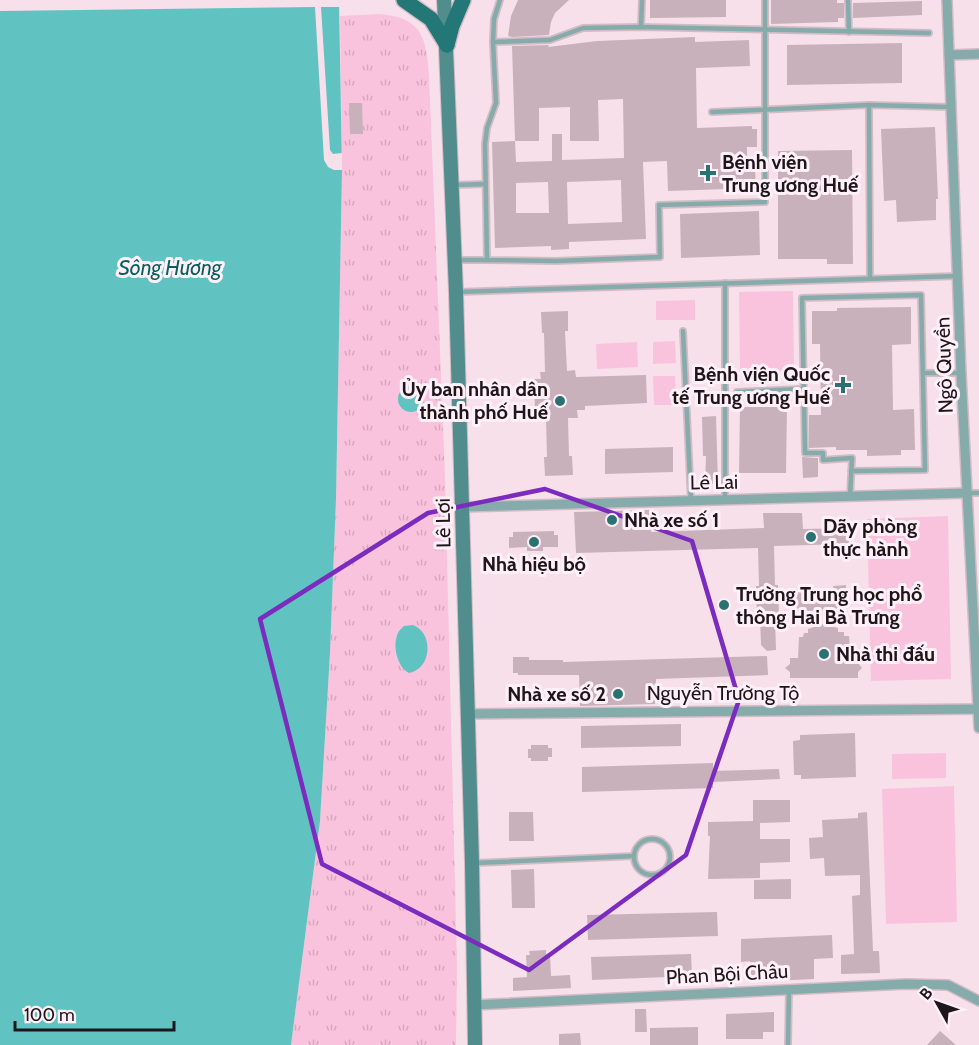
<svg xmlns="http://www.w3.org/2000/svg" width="979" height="1045" font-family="Cabin,sans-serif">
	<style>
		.green { fill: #fac3dd }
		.park { fill: url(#park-tufts) }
		.water { fill: #61c3c1 }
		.pier { fill: #f8e0eb }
		.building { fill: #c9b1bc; fill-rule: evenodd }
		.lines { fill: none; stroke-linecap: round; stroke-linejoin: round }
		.lane-casing { stroke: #d1bcc5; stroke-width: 8 }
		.street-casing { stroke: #d1bcc5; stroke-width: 12 }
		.secondary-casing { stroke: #d1bcc5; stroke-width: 16 }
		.primary-casing { stroke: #d1bcc5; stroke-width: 18 }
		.lane { stroke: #85abaa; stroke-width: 4.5 }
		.street { stroke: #85abaa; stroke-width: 9 }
		.secondary { stroke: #518d8c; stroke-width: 14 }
		.primary { stroke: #237776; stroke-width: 15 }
		.marked { fill: none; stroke: #7b2cbf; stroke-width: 4.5; stroke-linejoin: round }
		.poi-dot { fill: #287271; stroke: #fff0f7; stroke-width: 2 }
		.labels { text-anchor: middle; stroke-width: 6; stroke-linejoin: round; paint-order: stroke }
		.poi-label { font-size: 20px; font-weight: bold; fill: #1e161a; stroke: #fff0f7; text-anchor: start }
		.street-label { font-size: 20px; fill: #1e161a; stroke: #fff0f7 }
		.water-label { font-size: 21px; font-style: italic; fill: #075f5e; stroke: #fff0f7 }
	</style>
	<defs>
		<pattern id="park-tufts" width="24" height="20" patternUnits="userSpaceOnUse" patternTransform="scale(1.5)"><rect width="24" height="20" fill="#fac3dd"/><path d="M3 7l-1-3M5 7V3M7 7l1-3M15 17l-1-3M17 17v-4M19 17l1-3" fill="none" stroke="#d6a7bd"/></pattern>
	</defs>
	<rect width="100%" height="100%" fill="#f8e0eb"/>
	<g class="green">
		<polygon points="793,291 794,371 740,372 739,292"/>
		<polygon points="695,300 695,320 656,320 656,301"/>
		<polygon points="675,341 676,363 653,364 653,342"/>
		<polygon points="637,342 638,367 597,369 596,344"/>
		<polygon points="653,376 675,376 676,405 654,405"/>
		<polygon points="948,516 951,679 871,681 867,519"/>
		<polygon points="946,753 946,778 892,779 892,754"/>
		<polygon points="954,786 957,922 886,924 882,789"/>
	</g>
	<path class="park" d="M380,14c42,4 46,23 49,60l16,402 12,490 -1,79h-165l29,-224 10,-168 6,-154 6,-329 -2,-154z"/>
	<g class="water">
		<polygon points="0,0 339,0 342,170 336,499 330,653 320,821 291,1045 0,1045"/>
		<circle cx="411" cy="399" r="13"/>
		<path d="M413,625c21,8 19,44 -4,48 -12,-6 -17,-28 -11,-40 1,-3 4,-5 6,-7z"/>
	</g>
	<polygon class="pier" points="0,0 342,0 343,7 321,7 330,150 333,154 342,153 342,170 334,170 328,167 324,160 315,7 0,11"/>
	<g class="building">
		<polygon points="518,0 569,0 555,13 551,22 549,35 512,37 508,36 511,16"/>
		<polygon points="650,0 726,0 726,17 650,18"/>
		<polygon points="771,0 837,0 837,3 844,3 844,18 838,18 838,22 771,24"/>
		<polygon points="922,1 922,15 853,18 853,3"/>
		<path d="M695,37v5l54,-2 1,26 -54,2 1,60 55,-2v3h5v18h-10v22h8l1,19 -88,3 -1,-30 -24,1 3,77 -77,3v7l-18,1v-4l-56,2 -3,-106 23,-1 -3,-95 37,-1 -1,2 49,-6zM623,99l1,59 -62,2v-26h-10v27l-36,1 -1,-21h24v-33l31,-1v34h29l-1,-41zM621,180l1,42 -54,2 -1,-42zM548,182l1,31h-33v-30z"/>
		<polygon points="902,43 902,83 787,85 787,45"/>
		<polygon points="349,103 362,103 363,134 350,134"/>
		<polygon points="935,127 938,199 936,199 936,220 897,222 896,200 884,201 881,129"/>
		<polygon points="852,150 853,264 827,264 827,259 778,259 778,151"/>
		<polygon points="759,211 760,255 681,258 680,214"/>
		<polygon points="911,307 911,344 892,345 893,410 914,409 915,450 901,450 901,455 867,456 867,450 836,450 836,447 809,448 809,415 821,415 820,344 812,344 812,311 837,311 837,308"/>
		<polygon points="568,311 568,331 565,331 567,371 575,370 576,377 646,375 647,403 585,406 585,410 577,410 578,418 568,418 569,456 572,456 573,475 545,476 544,457 547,457 546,419 544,419 543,412 535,412 534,379 541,379 540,372 545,372 544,333 542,333 541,312"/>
		<polygon points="740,407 787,407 786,473 739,473"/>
		<polygon points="716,416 718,484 705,484 706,456 703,456 702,417"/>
		<polygon points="673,447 673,472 605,474 605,449"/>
		<polygon points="802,457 818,458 818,477 803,478"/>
		<polygon points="650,510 651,532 764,528 763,513 802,513 803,529 849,528 849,544 774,546 775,585 778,585 779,617 775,617 776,650 767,651 761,645 760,617 757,617 756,586 759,586 758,548 576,553 574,512"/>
		<polygon points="554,531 554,535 558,535 558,547 543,547 543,551 527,551 527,547 509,548 509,537 513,537 513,532"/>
		<polygon points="846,585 847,609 806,611 806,614 796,614 795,588 806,588 806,591 834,590 833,586"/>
		<polygon points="823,624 838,628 838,632 844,632 844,636 849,636 851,657 857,657 858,663 862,668 858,672 858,678 790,678 790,672 785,668 790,664 790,658 798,658 799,637 803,637 804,633 808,633 808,629"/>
		<polygon points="767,656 768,675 656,679 655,704 580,706 579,675 518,675 518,673 513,673 513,657 529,657 529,660 563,660 563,662"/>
		<polygon points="681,724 681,746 581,748 581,726"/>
		<polygon points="855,733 856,777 801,779 801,775 794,775 793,741 800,740 800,735"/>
		<polygon points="531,745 548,745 548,748 552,748 552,757 548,757 548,761 531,761 531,758 528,758 528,749 531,749"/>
		<polygon points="713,763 713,771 779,769 780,779 713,782 713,788 582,792 582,767"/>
		<polygon points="753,800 790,800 790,822 760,823 760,839 790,839 790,862 760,863 760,878 708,879 710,836 708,836 708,822 753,821"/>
		<polygon points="509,812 533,812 534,841 509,841"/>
		<polygon points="867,812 873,951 879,951 880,973 841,974 841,955 854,954 852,896 860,895 860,875 825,876 824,858 810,859 809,838 823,837 822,820 858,818 858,813"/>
		<polygon points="534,869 535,908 512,908 511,870"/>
		<polygon points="791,879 791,899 754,899 754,880"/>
		<polygon points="717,912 718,936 588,940 587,915"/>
		<polygon points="832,935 833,958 814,959 814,979 750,982 750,961 741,962 741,939"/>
		<polygon points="546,950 546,954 550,954 551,976 570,975 571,988 513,991 513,978 527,977 526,955 530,955 529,951"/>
		<polygon points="691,954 692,976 592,980 591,957"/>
		<polygon points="635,1009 646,1009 647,1032 635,1032"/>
		<polygon points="774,1012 774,1032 763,1032 763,1039 726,1039 726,1014"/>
		<polygon points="698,1027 698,1045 650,1045 650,1028"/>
		<polygon points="940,1031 956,1045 927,1045"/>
		<polygon points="580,1033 581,1045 559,1045 559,1034"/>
	</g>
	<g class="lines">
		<defs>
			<g id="lane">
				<polyline points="500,0 494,19 493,42 496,103 487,128 485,144 487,260 556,261 660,257 659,205 765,202 765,0"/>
				<polyline points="848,0 849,32"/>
				<polyline points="641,27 642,0"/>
				<polyline points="493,42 550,40 583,28 641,27 929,33"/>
				<polyline points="869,105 870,277"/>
				<polyline points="712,112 869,105 951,107"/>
				<polyline points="455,185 485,184"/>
				<polyline points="456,260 487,260"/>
				<polyline points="457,292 958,276"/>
				<polyline points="683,331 691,501"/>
				<polyline points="924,373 961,373"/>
				<polyline points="737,392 803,389"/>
				<polyline points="967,493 979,493"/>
				<polyline points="850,497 852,458 823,460 823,453 805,453 802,298 921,295 925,470 851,471"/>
				<polyline points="725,500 725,283"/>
				<circle cx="652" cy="857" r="18"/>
				<polyline points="475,863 634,856"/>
				<polyline points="788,1045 789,989"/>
			</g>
			<g id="street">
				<polyline points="947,0 961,373 979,728"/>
				<polyline points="949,55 979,54"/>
				<polyline points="462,507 967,493"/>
				<polyline points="468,714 979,709"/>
				<polyline points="474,1005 906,984 948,985 979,1001"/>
			</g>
			<polyline id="secondary" points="444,0 456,292 472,863 475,1045"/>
			<g id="primary">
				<polyline points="404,0 431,19 447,45"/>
				<polyline points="447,45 452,26 463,0"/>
			</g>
		</defs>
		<use href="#lane" class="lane-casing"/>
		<use href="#street" class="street-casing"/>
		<use href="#secondary" class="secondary-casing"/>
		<use href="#primary" class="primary-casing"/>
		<use href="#lane" class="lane"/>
		<use href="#street" class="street"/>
		<use href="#secondary" class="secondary"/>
		<use href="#primary" class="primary"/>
	</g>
	<path class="marked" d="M545,489l147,52 47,159 -53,155 -157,115 -207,-106 -62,-245 168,-106z"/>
	<g class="poi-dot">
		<path d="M705 164h6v6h6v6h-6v6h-6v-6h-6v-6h6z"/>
		<path d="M840 376h6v6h6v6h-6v6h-6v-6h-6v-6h6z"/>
		<circle cx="560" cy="401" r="6"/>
		<circle cx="612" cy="520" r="6"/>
		<circle cx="811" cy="537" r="6"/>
		<circle cx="534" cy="542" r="6"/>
		<circle cx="724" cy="605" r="6"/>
		<circle cx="824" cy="654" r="6"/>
		<circle cx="618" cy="694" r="6"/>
	</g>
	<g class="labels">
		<g class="poi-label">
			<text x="722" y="169">Bệnh viện<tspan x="722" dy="23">Trung ương Huế</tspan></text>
			<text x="830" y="381" text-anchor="end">Bệnh viện Quốc<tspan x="830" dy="23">tế Trung ương Huế</tspan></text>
			<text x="548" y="396" text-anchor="end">Ủy ban nhân dân<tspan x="548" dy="23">thành phố Huế</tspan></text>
			<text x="624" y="527">Nhà xe số 1</text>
			<text x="823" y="533">Dãy phòng<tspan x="823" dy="23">thực hành</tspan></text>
			<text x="534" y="571" text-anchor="middle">Nhà hiệu bộ</text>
			<text x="736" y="601">Trường Trung học phổ<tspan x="736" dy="23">thông Hai Bà Trưng</tspan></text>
			<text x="836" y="661">Nhà thi đấu</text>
			<text x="606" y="701" text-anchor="end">Nhà xe số 2</text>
		</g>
		<g class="street-label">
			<text transform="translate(944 365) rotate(-92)" y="7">Ngô Quyền</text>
			<text transform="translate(714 482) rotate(-1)" y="7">Lê Lai</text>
			<text transform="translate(443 523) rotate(-91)" y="7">Lê Lợi</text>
			<text x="723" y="700">Nguyễn Trường Tộ</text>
			<text transform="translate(727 974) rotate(-3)" y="7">Phan Bội Châu</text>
		</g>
		<g class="water-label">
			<text x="170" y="275">Sông Hương</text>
		</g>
	</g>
	<g transform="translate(937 1003) rotate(310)" stroke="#fff0f7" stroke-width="4.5" paint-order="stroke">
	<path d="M0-4.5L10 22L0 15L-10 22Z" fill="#1e161a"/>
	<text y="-9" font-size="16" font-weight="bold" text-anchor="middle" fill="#1e161a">B</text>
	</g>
	<path d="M15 1021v9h159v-9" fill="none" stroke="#1e161a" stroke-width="3"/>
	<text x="24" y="1021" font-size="18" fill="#1e161a" stroke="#fff0f7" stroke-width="4.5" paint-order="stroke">100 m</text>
</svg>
